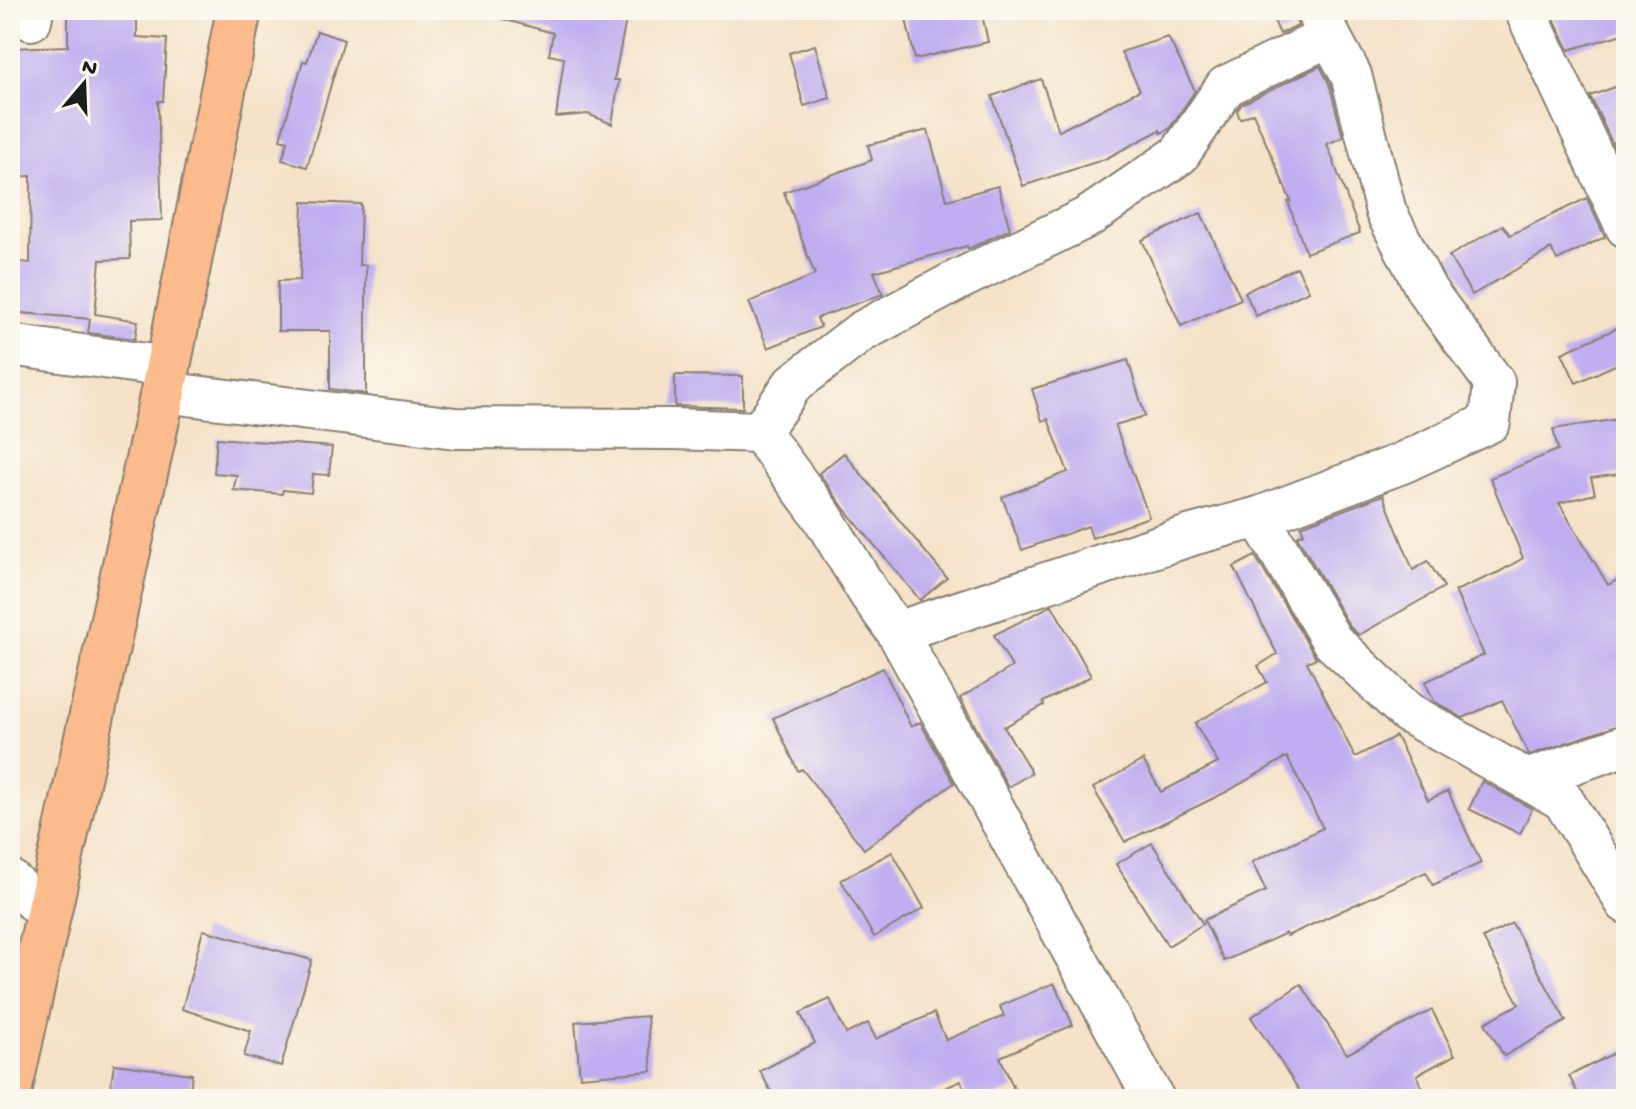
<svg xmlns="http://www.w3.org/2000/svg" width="1636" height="1109" font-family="'Gochi Hand',sans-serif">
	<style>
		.building { fill: #c0aef0 }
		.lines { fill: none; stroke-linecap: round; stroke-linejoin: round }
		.minor-casing { stroke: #887f72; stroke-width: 44 }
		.major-casing { stroke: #887f72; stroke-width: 48 }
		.minor { stroke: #fff; stroke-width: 40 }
		.major { stroke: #fbbb8c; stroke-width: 44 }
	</style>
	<rect width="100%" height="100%" fill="#fbf7ec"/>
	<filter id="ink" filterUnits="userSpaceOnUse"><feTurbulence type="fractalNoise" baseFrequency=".0125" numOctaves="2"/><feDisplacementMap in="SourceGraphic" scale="16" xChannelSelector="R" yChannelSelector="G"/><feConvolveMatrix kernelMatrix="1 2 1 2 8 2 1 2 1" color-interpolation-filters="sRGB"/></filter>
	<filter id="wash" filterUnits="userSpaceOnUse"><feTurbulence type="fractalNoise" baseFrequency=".006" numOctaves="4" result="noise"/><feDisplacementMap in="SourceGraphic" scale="32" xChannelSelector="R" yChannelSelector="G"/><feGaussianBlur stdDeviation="1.8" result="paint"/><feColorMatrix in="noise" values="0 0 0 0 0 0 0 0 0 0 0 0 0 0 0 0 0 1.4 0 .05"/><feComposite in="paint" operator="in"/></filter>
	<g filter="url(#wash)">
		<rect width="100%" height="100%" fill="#f5e2c8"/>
		<g id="blocks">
			<g class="building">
				<polygon points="68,10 137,10 137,37 167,39 163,101 158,101 162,220 129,221 130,259 100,260 95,314 138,321 135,339 88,333 90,319 10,312 10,261 30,263 31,176 10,177 10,48 68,46"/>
				<polygon points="500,10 628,10 614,80 619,80 612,124 588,114 556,117 564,58 549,55 553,33 499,18"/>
				<polygon points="904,10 981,10 988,42 915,59"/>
				<polygon points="1269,10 1293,10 1298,26 1280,34"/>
				<polygon points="1550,10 1626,10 1626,33 1569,50"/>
				<polygon points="317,31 344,40 307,167 282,160 288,141 280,139 303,61 307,62"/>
				<polygon points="1168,37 1195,91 1169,129 1161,133 1160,130 1105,159 1023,186 992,96 1041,79 1059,131 1140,90 1121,52"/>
				<polygon points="815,45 830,98 804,106 789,53"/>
				<polygon points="1320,66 1329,83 1343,137 1327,144 1360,233 1306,253 1288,202 1291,201 1253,113 1240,119 1237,111 1242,104"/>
				<polygon points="1626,83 1626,172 1590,96"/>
				<polygon points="928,130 947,200 998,186 1010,229 968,249 967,246 874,272 883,294 817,318 821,327 768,348 749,302 815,275 784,192 872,160 868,145"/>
				<polygon points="1587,198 1605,237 1557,260 1551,249 1472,295 1449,256 1503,225 1510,235"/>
				<polygon points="303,202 361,204 359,265 366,265 366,394 330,389 330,331 278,331 278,281 300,280"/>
				<polygon points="1201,213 1241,299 1181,326 1142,240"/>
				<polygon points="1297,267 1309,291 1256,316 1245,292"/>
				<polygon points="1626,324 1626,360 1576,383 1562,353"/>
				<polygon points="1128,360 1145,416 1115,425 1149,517 1092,538 1088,526 1022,550 1002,497 1068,472 1048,419 1042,421 1032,389"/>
				<polygon points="675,375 743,376 743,408 675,406"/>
				<polygon points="1626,418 1626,473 1591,478 1595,494 1559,503 1608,585 1626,575 1626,723 1529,755 1502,700 1463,718 1434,701 1425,682 1484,655 1455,591 1499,572 1523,558 1490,478 1558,450 1553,429"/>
				<polygon points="217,438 332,447 329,475 313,474 311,493 283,490 282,494 233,490 237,475 214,473"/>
				<polygon points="844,453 947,578 920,600 846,511 819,473"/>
				<polygon points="1383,495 1413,570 1428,561 1444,587 1359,635 1350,627 1297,536 1304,533 1301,526"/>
				<polygon points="1255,556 1316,658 1307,662 1355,757 1396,736 1428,800 1448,791 1481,863 1433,885 1426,872 1287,936 1286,933 1224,961 1204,920 1266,891 1252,862 1323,828 1287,757 1228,791 1125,842 1093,788 1143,760 1161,792 1218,763 1195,723 1267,682 1258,666 1277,654 1234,567"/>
				<polygon points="1052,605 1091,676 1043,702 1044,705 1004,727 1032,773 1008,787 960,698 1012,667 994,635"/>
				<polygon points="883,668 911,727 920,722 954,783 864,849 802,769 798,771 773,718"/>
				<polygon points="1482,781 1532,809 1520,834 1469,809"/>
				<polygon points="1152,843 1203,924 1168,946 1116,864"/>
				<polygon points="892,852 924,908 874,937 841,880"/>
				<polygon points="1512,923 1566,1021 1504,1056 1485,1023 1519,1004 1483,938"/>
				<polygon points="203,930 312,960 281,1066 244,1056 251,1031 182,1009"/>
				<polygon points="1054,983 1073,1025 1000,1057 1014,1089 987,1099 968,1099 961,1081 919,1099 775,1099 760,1071 815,1043 800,1013 830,999 846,1034 868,1023 876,1039 934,1013 946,1040 1004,1016 1000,1006"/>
				<polygon points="1301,984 1347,1054 1432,1010 1455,1055 1417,1075 1425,1099 1305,1099 1251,1017"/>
				<polygon points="647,1016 652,1071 580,1077 575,1022"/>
				<polygon points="1626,1047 1626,1099 1581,1099 1569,1076"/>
				<polygon points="114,1064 192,1074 189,1099 109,1099"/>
			</g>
		</g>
	</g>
	<g filter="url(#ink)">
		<use href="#blocks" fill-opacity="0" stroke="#887f72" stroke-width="2"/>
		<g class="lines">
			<defs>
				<g id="minor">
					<polyline points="1525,10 1626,227"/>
					<polyline points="31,20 33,10"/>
					<polyline points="10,345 168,367"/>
					<polyline points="163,392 456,428 674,429 760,432"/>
					<polyline points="760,432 822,516 870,595 897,632 1154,1099"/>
					<polyline points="760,432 793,384 861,332 958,280 1088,217 1179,155 1226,86 1330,36"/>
					<polyline points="1259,517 1332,641 1408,713 1563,800 1626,903"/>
					<polyline points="897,632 1192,535 1259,517 1402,463 1490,422 1494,382 1427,291 1386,212 1351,75 1316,10"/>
					<polyline points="1529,779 1626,745"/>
					<polyline points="10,880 48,914"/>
				</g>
				<polyline id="major" points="10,1088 163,392 239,10"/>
			</defs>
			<use href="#minor" class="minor-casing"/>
			<use href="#major" class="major-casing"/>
			<use href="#minor" class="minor"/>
			<use href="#major" class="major"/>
		</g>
	</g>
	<rect width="1636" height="1109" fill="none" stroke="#fbf7ec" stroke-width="40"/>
	<g transform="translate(84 84) rotate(19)" stroke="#fbf7ec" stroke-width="6" paint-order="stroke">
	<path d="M0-6L14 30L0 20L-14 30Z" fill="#1c1c1c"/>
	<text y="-12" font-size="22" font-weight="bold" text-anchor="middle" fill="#1c1c1c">N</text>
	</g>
</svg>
